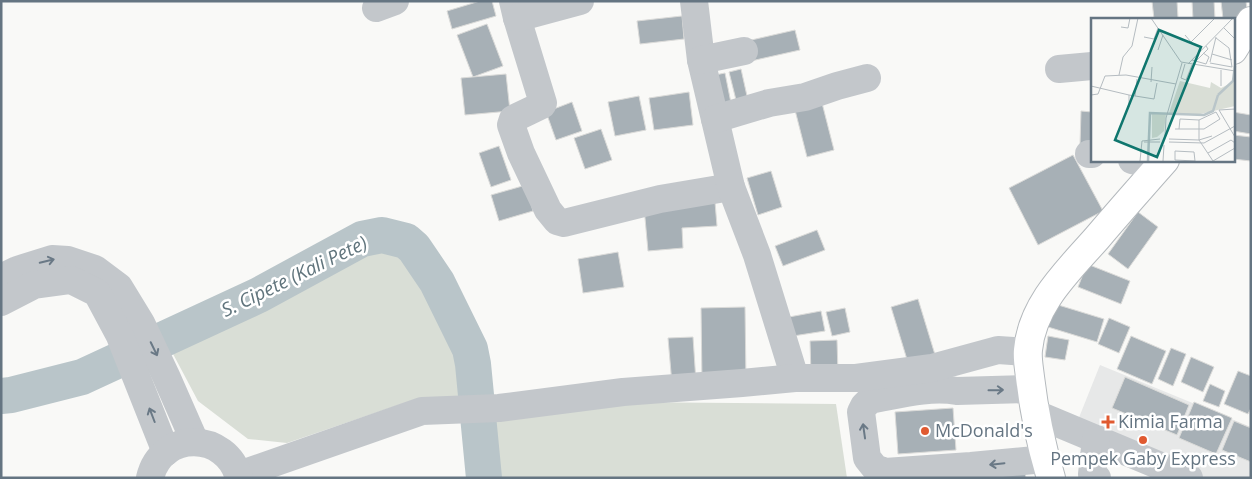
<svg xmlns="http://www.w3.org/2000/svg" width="1252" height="479" font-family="'Open Sans',sans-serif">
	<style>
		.built { fill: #e7e8e8 }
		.green { fill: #d9ded6 }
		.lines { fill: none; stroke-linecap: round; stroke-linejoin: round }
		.river { stroke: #b9c5c9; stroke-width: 36 }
		.building { fill: #a7b0b6; stroke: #dbdbd9 }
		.major-casing { stroke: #b4b9bd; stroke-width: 30 }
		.minor { stroke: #c3c7cb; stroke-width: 28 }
		.major { stroke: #fff; stroke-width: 28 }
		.oneway { stroke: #6a7986 }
		.poi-dot { fill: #e05a31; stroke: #fff; stroke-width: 2 }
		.labels { text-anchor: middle; stroke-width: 5; stroke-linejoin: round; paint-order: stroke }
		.poi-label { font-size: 18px; fill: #657582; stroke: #fff; text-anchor: start }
		.water-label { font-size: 19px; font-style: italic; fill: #60747c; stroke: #fff }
		.inset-river { fill: none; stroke: #b9c5c9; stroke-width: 2.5 }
		.inset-road { fill: none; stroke: #b5bcc1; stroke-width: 1 }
		.view { fill: #0f766e; fill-opacity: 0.15; stroke: #0f766e; stroke-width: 2.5 }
		.inset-edge { fill: none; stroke: #657582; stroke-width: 2.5 }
	</style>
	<rect width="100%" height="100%" fill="#f9f9f7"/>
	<polygon class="built" points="1100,365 1251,427 1251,478 1188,478 1074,430"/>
	<g class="green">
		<polygon points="392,250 407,260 459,355 464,399 413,400 287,443 248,439 198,401 172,352 369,251"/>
		<polygon points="620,402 836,404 847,478 493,478 485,423"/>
	</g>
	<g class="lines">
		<polyline class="river" points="1,396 11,395 82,377 259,295 362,239 382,235 406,241 414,248 437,282 470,349 473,364 484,478"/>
	</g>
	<g class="building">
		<polygon points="480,1 492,1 496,16 452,29 447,11"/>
		<polygon points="1152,1 1177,1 1178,18 1154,19"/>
		<polygon points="1192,1 1214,1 1215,19 1193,19"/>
		<polygon points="1221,1 1246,1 1248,18 1223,19"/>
		<polygon points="682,16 684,39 640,44 637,21"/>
		<polygon points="487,24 503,66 473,77 457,35"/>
		<polygon points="795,30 800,50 751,61 747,41"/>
		<polygon points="741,69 749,105 738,108 729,72"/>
		<polygon points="725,73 731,103 717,106 710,76"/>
		<polygon points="506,74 510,111 465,115 461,78"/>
		<polygon points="689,92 693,125 654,130 649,98"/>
		<polygon points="639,96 646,130 615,136 608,102"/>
		<polygon points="572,102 582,131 556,140 546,112"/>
		<polygon points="822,103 834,150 807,157 795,110"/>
		<polygon points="1081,111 1092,112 1092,145 1080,145"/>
		<polygon points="1233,112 1251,115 1251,134 1233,131"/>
		<polygon points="601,129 612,160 585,169 574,138"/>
		<polygon points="1233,135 1251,137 1251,161 1233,159"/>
		<polygon points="499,146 511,180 491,187 479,153"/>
		<polygon points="1073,155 1103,211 1038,245 1009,188"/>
		<polygon points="771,171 782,207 758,215 747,178"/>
		<polygon points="526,185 533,211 499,221 491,195"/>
		<polygon points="715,202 717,226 682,228 683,248 648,251 644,207"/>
		<polygon points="1138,212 1158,227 1128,269 1108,254"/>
		<polygon points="817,230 825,250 783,266 775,246"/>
		<polygon points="618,252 624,287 583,293 578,259"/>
		<polygon points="1087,264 1130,281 1121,304 1078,287"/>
		<polygon points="918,299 936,358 909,366 891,307"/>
		<polygon points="1055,304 1104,319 1097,342 1048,327"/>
		<polygon points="745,307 746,380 702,381 701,308"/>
		<polygon points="845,308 850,332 832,336 826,312"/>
		<polygon points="821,311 825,331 793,336 789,317"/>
		<polygon points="1109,318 1130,327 1119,353 1098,344"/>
		<polygon points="1048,336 1069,340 1065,360 1045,357"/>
		<polygon points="1131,336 1166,351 1152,384 1117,369"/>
		<polygon points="693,337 696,382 672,384 668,338"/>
		<polygon points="837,340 838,374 811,375 810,341"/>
		<polygon points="1171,348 1186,354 1173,386 1158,379"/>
		<polygon points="1191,357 1214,367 1203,392 1181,382"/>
		<polygon points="1238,371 1251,376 1251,408 1248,414 1224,404"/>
		<polygon points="1125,377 1189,405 1177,435 1112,408"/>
		<polygon points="1210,384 1225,391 1219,407 1203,401"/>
		<polygon points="1194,402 1232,418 1216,454 1179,438"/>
		<polygon points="953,408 956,450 898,454 895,412"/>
		<polygon points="1234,421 1251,428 1251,462 1222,450"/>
		<polygon points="1025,473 1026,478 984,478"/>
	</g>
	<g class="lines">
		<defs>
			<g id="major">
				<polyline points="1233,50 1251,21"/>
				<path d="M1051,478c-10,-33 -17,-67 -21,-101 -1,-9 -3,-19 -2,-27 4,-46 40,-79 69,-112 22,-26 45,-52 68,-78"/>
			</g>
		</defs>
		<use href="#major" class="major-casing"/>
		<g class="minor">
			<polyline points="513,1 517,18 543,103 542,105 513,119 511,125 521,153 548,210 557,221 564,223 660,199 731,187"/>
			<polyline points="694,1 701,60 731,187 757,255 795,378"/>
			<polyline points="376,8 395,1"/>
			<polyline points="517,18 580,1"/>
			<polyline points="701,60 744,51"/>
			<polyline points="1059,69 1092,66"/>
			<polyline points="715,119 769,103 805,97 837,86 867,78"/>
			<polyline points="1089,154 1092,154"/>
			<polyline points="1132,160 1159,166"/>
			<polyline points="1,278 17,270 52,259 68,260 95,269 119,287 141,323 166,376 195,442"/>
			<polyline points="1,302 34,285 71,280 97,293 120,336 166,452"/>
			<path d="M1031,389l-74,2c-28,-5 -59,4 -87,9l-6,6 -3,6 6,46 8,10 10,4 86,-6 74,-7"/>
			<polyline points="1036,414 1189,478"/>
			<polyline points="1096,439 1092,474 1097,478"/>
			<polyline points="239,475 422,411 499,408 623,392 742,383 795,378 856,378 932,368 998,350 1027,352"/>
			<path d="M150,478c11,-48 77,-47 89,0"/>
		</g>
		<use href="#major" class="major"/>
	</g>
	<defs><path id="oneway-shaft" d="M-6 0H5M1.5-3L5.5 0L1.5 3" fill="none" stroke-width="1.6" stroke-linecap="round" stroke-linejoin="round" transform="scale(1.25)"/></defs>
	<g class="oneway">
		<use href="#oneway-shaft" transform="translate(47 261) rotate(-14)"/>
		<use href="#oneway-shaft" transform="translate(154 349) rotate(64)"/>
		<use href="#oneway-shaft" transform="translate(996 390) rotate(-1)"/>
		<use href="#oneway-shaft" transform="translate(152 415) rotate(-111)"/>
		<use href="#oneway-shaft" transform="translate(864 431) rotate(-98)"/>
		<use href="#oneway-shaft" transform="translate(997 464) rotate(174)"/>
	</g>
	<g class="poi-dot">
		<path d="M1105.5 414.5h5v5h5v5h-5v5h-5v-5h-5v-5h5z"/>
		<circle cx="925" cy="431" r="5"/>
		<circle cx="1143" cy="440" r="5"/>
	</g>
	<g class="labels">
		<g class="poi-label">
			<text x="1118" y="428">Kimia Farma</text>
			<text x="935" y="437">McDonald's</text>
			<text x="1143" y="465" text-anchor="middle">Pempek Gaby Express</text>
		</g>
		<g class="water-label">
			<text transform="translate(294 276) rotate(-26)" y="7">S. Cipete (Kali Pete)</text>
		</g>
	</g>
	<g transform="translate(1091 18)">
		<rect width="144" height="144" fill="#f9f9f7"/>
		<path d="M89,63l30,7 1,-6 10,6 14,-7v25l-39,9 -27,-2zM61,96h14l-2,17 -7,6 -5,1z" fill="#d9ded6"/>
		<path class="inset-river" d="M127,77l15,-14 2,-15M57,143l2,-48 54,2 9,-4 5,-16"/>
		<path class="inset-road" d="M60,0l30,44 54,9M30,9l7,1 2,-10M133,10l11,11M94,17l6,7 24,-24M53,19l10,2 4,-11M67,32l5,-15M121,36l20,6M101,42l14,4 3,-7 -6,-4M106,42l11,-11 -2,-3M119,44l6,-25M119,45l22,4 -3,-19 -13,-10M94,46l-4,14 5,2 6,-15M97,46l45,-46M28,57l4,-18 9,-11 6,-28M60,64l1,-15M0,68l38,9v12M130,68v-16M0,77l7,-1 7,-18 21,-1 50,9M38,77l25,4 3,-16M44,78l2,-17M144,91l-16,1 16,27M108,102v20l14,21M84,111h29l16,-10 -4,-7 -17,8 -19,-1 -1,10M74,118l1,-18 16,-55M78,121l30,1 13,-4M53,124h16M78,124l35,1 31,-17M84,133l19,1 1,9 -20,-1zM117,135l23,-13 4,3M49,143l2,-20 18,-2M72,143l1,-16M122,143l22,-13"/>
		<path class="view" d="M68,12l42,17 -44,110 -42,-17z"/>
		<rect width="144" height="144" class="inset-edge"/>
	</g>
	<rect width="1252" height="479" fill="none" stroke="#657582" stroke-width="5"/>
</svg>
